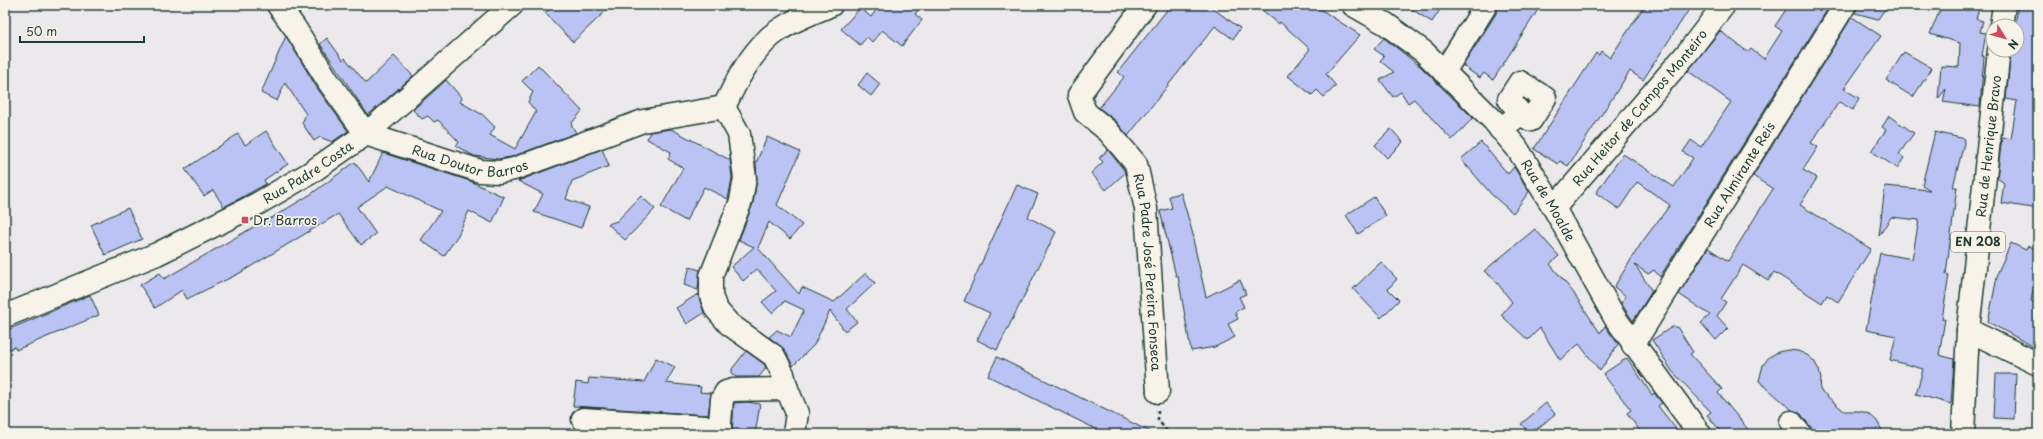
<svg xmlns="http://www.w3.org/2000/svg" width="2043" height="439" font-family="'Playpen Sans',sans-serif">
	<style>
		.building { fill: #bbc3f5; stroke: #1f3d34 }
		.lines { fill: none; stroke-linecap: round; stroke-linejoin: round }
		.minor-casing { stroke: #1f3d34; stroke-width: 25 }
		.major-casing { stroke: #1f3d34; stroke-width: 25 }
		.path { stroke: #1f3d34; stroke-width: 2.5; stroke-dasharray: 4 3; stroke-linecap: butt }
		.minor { stroke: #f7f3e8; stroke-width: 22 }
		.major { stroke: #f7f3e8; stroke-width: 22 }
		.poi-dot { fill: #d1495b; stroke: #f7f3e8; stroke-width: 1.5 }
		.labels { text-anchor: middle; stroke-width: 3.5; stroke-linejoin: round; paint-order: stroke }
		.shield { fill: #f7f3e8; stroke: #60746a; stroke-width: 1 }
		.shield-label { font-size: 12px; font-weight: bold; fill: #1f3d34 }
		.street-label { font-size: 13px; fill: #1f3d34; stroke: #f7f3e8 }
		.poi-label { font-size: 13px; fill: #1f3d34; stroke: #f7f3e8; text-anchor: start }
	</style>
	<rect width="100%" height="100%" fill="#ebe9eb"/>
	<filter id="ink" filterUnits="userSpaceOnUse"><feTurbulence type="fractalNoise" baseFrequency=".025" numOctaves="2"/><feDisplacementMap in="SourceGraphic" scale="8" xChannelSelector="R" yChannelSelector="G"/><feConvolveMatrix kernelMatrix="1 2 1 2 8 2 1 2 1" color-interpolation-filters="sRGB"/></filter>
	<g filter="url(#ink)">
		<g class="building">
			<polygon points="554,5 612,5 573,42 545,13"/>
			<polygon points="880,5 922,5 915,14 922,20 902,46 882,30 872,42 867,37 860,45 841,29 860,8 871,17"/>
			<polygon points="1171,5 1208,5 1240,28 1233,39 1215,26 1128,136 1116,121 1099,108 1124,77 1118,72"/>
			<polygon points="1256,5 1314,5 1360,35 1326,74 1336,86 1324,97 1317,90 1312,95 1288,76 1310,49 1280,22 1279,24"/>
			<polygon points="1405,5 1443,5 1432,22"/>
			<polygon points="1498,5 1541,5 1493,80 1484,73 1480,78 1463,66 1497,12"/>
			<polygon points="1645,5 1692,5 1643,80 1630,71 1568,166 1560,161 1558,164 1534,149 1596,53 1599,55 1601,51 1610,58"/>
			<polygon points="1789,5 1830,5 1660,277 1654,270 1648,274 1635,265 1652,291 1633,321 1621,303 1626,296 1614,287 1642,242 1670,205 1637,182 1619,209 1596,193 1623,154 1674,187 1693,158 1683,152 1691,140 1701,147 1731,102 1688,71 1720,31 1748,52 1751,49 1764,59 1782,31 1775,26"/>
			<polygon points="1857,5 1888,5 1878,19 1855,13"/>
			<polygon points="1942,5 1980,5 1976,19 1983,21 1980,32 1986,33 1982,56 1984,56 1980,107 1943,102 1946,89 1938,99 1941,66 1959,67 1960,43 1930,34"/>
			<polygon points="2018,5 2038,5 2038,209 2001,203 2004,183 1997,178 2002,137 2011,139 2017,101 2006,99 2011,50 2017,50 2017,26 2015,26"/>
			<polygon points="1852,17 1881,36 1844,89 1859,98 1853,110 1839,102 1811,143 1818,147 1803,170 1817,178 1800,205 1871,249 1838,302 1827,295 1822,303 1774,272 1768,281 1743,265 1721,299 1726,302 1717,316 1728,328 1716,340 1701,323 1710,315 1679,294 1708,248 1728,261 1764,203 1773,189 1753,176"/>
			<polygon points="286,36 317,88 348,131 332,142 320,137 314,141 302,123 306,114 285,83 277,101 261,93"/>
			<polygon points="327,38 343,60 345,58 366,83 394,56 413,76 368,115 320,44"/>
			<polygon points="1384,38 1421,67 1473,118 1452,140 1414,99 1408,103 1401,92 1393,97 1380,80 1394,72 1380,61 1384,56 1374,49"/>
			<polygon points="1904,52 1932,68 1913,97 1886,80"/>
			<polygon points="538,65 582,111 571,124 576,133 511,157 498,159 474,156 456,146 459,142 438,120 434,122 428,116 422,119 413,110 446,80 462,98 460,102 483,115 495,127 490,135 515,149 536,112 528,102 533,92 522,81"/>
			<polygon points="867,73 880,84 871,96 858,85"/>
			<polygon points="1889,116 1914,133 1899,154 1904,158 1897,168 1871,151 1886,130 1882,127"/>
			<polygon points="671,129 730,160 732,178 728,199 704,187 686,221 661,207 683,168 668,159 671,152 647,139 650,132"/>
			<polygon points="1391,129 1403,142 1387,158 1375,145"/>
			<polygon points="266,131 288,164 264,180 266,184 224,207 213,190 204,196 185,169 238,134 245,145"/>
			<polygon points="1935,132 1965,139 1953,187 1957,187 1946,274 1949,275 1942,319 1945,319 1939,355 1954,359 1951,404 1916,394 1923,369 1890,360 1896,336 1866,330 1880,253 1912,259 1919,220 1891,217 1879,236 1885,186 1930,190 1922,185"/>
			<polygon points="767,137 800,152 777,205 802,225 790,239 769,222 758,248 799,294 802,287 834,302 866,273 875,283 847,309 857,322 845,331 830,311 814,345 793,366 785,350 769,337 777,330 791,337 804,310 785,301 772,313 762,302 776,291 757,269 743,281 731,267 754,247 739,240 753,203 757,180 756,163"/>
			<polygon points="1481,142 1508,174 1514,167 1529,192 1513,213 1492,195 1461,159"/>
			<polygon points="602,149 609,166 572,181 566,199 589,207 581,228 534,212 543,194 518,181"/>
			<polygon points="1108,150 1124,170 1125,173 1106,190 1091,173 1103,162 1099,158"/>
			<polygon points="383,153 470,181 504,197 492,223 469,211 458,235 444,256 421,240 441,211 388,186 357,207 376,234 361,245 338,214 240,273 187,299 182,290 155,308 140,285 160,273 164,279 269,218 270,219 311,194 355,162 369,182"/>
			<polygon points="1017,185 1038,194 1028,217 1056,232 997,350 977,340 990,313 964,301"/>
			<polygon points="1181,193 1194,238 1193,239 1206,297 1240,280 1246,294 1239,297 1244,307 1235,312 1238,319 1228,324 1235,337 1215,347 1191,351 1178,276 1176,276 1160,211 1172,208 1169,196"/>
			<polygon points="641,196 655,209 625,240 608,224 617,221"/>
			<polygon points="1374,197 1386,216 1358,234 1346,215"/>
			<polygon points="128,208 142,239 105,255 91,225"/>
			<polygon points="1535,229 1559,256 1550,264 1573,292 1600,333 1605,326 1618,344 1600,371 1579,344 1560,360 1540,328 1528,340 1501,315 1512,302 1494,279 1484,271"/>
			<polygon points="2011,243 2026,250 2028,246 2038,250 2038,278 2033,290 2031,301 2038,305 2038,349 1988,322 1998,272"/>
			<polygon points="1381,262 1397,279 1388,289 1399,300 1381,318 1353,289"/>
			<polygon points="690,267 700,270 698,290 684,285"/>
			<polygon points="698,294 704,313 687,324 676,308"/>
			<polygon points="90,295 99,315 16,350 15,347 5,350 5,331"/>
			<polygon points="1672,327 1677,327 1693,352 1690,354 1722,389 1718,393 1752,434 1723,434 1707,415 1711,412 1672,371 1652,340"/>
			<polygon points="1788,350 1798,351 1807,355 1814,361 1819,370 1821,379 1820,390 1844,411 1860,411 1869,414 1877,421 1884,434 1819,434 1809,425 1801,414 1792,410 1759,381 1763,365 1769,357 1778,352"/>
			<polygon points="746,351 764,364 766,368 759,377 736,377 732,374 732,369"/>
			<polygon points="997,357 1155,434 1106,434 988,376"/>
			<polygon points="656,358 675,367 666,383 701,387 700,392 711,393 708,415 573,406 576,382 588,384 589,378 644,382"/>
			<polygon points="1627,358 1652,395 1654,393 1662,403 1658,406 1680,434 1642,434 1627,413 1631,410 1603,374"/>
			<polygon points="1996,374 2016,374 2014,419 1994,418"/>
			<polygon points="747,402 760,404 755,434 732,434 734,403"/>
			<polygon points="1546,403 1555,414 1531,434 1521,424"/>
		</g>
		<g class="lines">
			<defs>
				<g id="minor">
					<path id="s1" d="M278,5l17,23 33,53 38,53 114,37 19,1 15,-3 129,-48 81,-14"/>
					<path id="s2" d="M1145,5l-66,90 6,17 23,19 28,33 10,45 12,183"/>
					<path id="s3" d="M1353,5l33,19 38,28 69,68 24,28 37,60 61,110 85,116"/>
					<polyline points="1444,72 1486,5"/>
					<polyline points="724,107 739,134 745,178 741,201 711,276 711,296 716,309 729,324 774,356 783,374 787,389 797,413 794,434"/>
					<path d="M724,107c12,-25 25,-51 46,-70 17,-15 41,-23 61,-32"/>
					<polyline points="1500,129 1521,114 1531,120 1545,98 1520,82 1509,99 1521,114"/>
					<path id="s4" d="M1554,208l134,-156 36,-47"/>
					<path id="s5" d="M5,316l152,-62 100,-50 53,-31 56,-39 146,-129"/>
					<polyline points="1968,330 2038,364"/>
					<path id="s6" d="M1633,345l212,-340"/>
					<polyline points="583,419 720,428"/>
					<polyline points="1791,422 1800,434"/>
					<polyline points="719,434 722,399 726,392 733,390 787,389"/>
				</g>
				<g id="major">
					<polyline points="2001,26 2004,5"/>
					<path id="s7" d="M1963,434l5,-104 31,-280"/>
				</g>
			</defs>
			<use href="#minor" class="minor-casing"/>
			<use href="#major" class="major-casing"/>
			<polyline class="path" points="1158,410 1158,420 1169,434"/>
			<use href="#minor" class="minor"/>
			<use href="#major" class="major"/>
		</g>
	</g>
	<rect class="poi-dot" x="241" y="216" width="8" height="8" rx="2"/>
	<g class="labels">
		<rect class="shield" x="1951" y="232" width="54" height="20" rx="3"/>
		<g class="shield-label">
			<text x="1978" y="246">EN 208</text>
		</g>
		<g class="street-label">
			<text dy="5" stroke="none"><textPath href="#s4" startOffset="132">Rua Heitor de Campos Monteiro</textPath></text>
			<text dy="5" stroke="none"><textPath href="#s7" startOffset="289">Rua de Henrique Bravo</textPath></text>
			<text dy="5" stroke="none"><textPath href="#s1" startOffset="265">Rua Doutor Barros</textPath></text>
			<text dy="5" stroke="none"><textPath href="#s5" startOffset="336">Rua Padre Costa</textPath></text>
			<text dy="5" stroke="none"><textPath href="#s6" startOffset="201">Rua Almirante Reis</textPath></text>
			<text dy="5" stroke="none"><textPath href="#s3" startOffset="280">Rua de Moalde</textPath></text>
			<text dy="5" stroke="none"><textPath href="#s2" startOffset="312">Rua Padre José Pereira Fonseca</textPath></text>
		</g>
		<g class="poi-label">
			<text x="253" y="225">Dr. Barros</text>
		</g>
	</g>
	<rect width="2043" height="439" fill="none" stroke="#f7f3e8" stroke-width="20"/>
	<rect x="10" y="10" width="2023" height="419" fill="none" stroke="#1f3d34" stroke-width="1.5" filter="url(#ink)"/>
	<g transform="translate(2005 38) rotate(127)"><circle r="19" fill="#f7f3e8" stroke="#a1aaa0"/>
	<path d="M0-3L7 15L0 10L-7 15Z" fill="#d1495b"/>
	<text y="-6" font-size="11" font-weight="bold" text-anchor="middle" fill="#1f3d34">N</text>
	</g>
	<path d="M20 36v6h124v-6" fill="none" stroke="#1f3d34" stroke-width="2"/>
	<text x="26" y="36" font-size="12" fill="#1f3d34" stroke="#f7f3e8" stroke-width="3" paint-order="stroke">50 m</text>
</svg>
